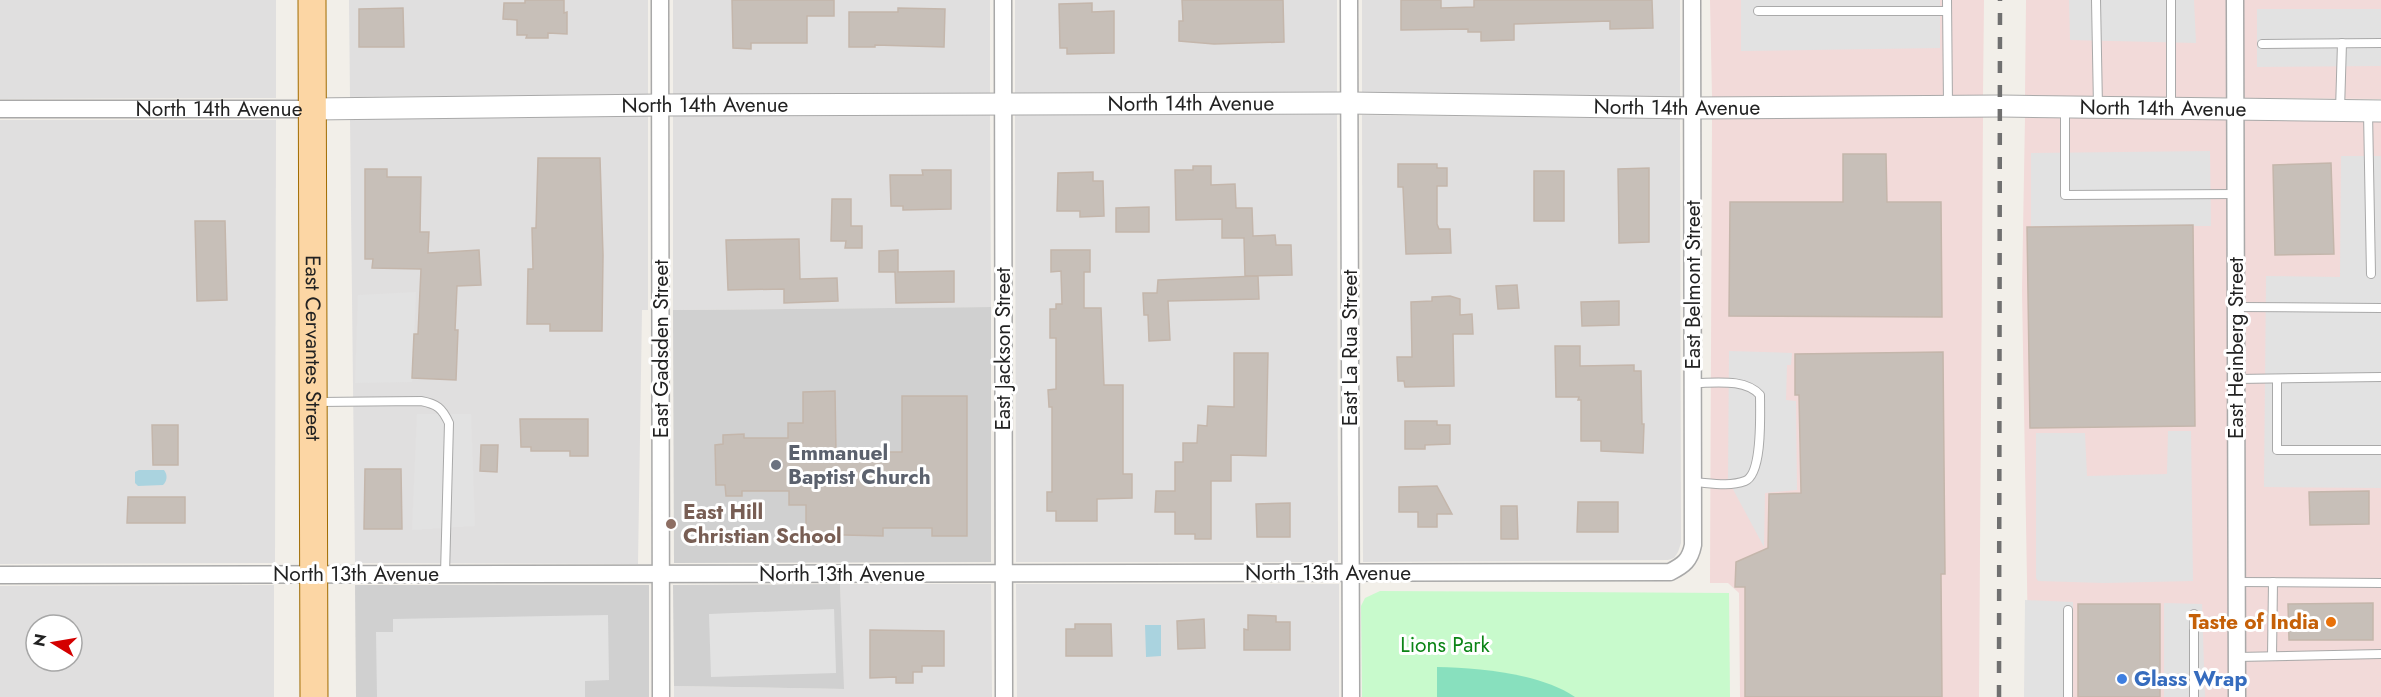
<svg xmlns="http://www.w3.org/2000/svg" width="2381" height="697" font-family="Jost,sans-serif">
	<style>
		.residential { fill: #e0dfdf; fill-rule: evenodd }
		.commercial { fill: #f2dad9 }
		.religious { fill: #d0d0d0 }
		.park { fill: #c8facc }
		.pitch { fill: #88e0be }
		.parking { fill: #e2e2e2 }
		.water { fill: #aad3df }
		.building { fill: #c7bfb8; stroke: #c4b6ab; stroke-width: 1.5 }
		.lines { fill: none; stroke-linecap: round; stroke-linejoin: round }
		.service-casing { stroke: #a9a9a9; stroke-width: 10 }
		.minor-casing { stroke: #a9a9a9; stroke-width: 19 }
		.tertiary-casing { stroke: #a9a9a9; stroke-width: 23 }
		.primary-casing { stroke: #a06b00; stroke-width: 29 }
		.service { stroke: #fff; stroke-width: 8 }
		.minor { stroke: #fff; stroke-width: 16 }
		.tertiary { stroke: #fff; stroke-width: 21 }
		.primary { stroke: #fcd6a4; stroke-width: 27 }
		.rail { stroke: #707070; stroke-width: 4.5; stroke-dasharray: 12 12; stroke-linecap: butt }
		.worship-dot { fill: #6b7280; stroke: #fff; stroke-width: 2 }
		.education-dot { fill: #8d6e63; stroke: #fff; stroke-width: 2 }
		.food-dot { fill: #e8710a; stroke: #fff; stroke-width: 2 }
		.shop-dot { fill: #3f7fe0; stroke: #fff; stroke-width: 2 }
		.labels { text-anchor: middle; stroke-width: 6; stroke-linejoin: round; paint-order: stroke }
		.street-label { font-size: 21px; fill: #222; stroke: #fff }
		.worship-label { font-size: 21px; font-weight: bold; fill: #5b616d; stroke: #fff; text-anchor: start }
		.education-label { font-size: 21px; font-weight: bold; fill: #785e54; stroke: #fff; text-anchor: start }
		.food-label { font-size: 21px; font-weight: bold; fill: #c56008; stroke: #fff; text-anchor: end }
		.park-label { font-size: 21px; fill: #0c8416; stroke: #fff }
		.shop-label { font-size: 21px; font-weight: bold; fill: #366cbe; stroke: #fff; text-anchor: start }
	</style>
	<rect width="100%" height="100%" fill="#f2efe9"/>
	<g class="residential">
		<polygon points="0,0 276,0 276,98 0,99"/>
		<polygon points="349,0 648,0 648,94 350,97"/>
		<polygon points="673,0 990,0 990,93 673,94"/>
		<polygon points="1015,0 1337,0 1337,92 1015,93"/>
		<polygon points="1362,0 1680,0 1680,97 1362,93"/>
		<polygon points="1337,114 1338,562 1016,562 1015,115"/>
		<polygon points="990,115 991,307 673,310 673,116"/>
		<polygon points="1362,115 1680,119 1681,543 1678,552 1674,558 1668,560 1363,562"/>
		<polygon points="648,116 648,310 642,310 638,564 355,563 350,119"/>
		<polygon points="0,120 276,120 275,563 0,564"/>
		<polygon points="840,584 991,584 992,697 674,697 674,686 843,689"/>
		<polygon points="1016,584 1339,584 1339,697 1017,697"/>
		<path d="M274,585v112h-274v-111zM36,625h36v36h-36z"/>
	</g>
	<g class="commercial">
		<polygon points="1710,0 1984,0 1983,95 1712,97"/>
		<polygon points="2026,0 2381,0 2381,99 2025,96"/>
		<polygon points="1983,117 1979,697 1740,697 1739,593 1728,583 1710,583 1712,119"/>
		<polygon points="2025,117 2381,121 2381,697 2029,697 2022,291"/>
	</g>
	<g class="religious">
		<polygon points="991,307 991,562 674,563 673,310"/>
		<polygon points="840,584 844,689 674,686 673,585"/>
		<polygon points="355,585 649,585 649,697 356,697"/>
	</g>
	<polygon class="park" points="1380,591 1729,593 1730,697 1362,697 1361,606 1365,598"/>
	<path class="pitch" d="M1437,667c42,1 102,6 138,30h-138z"/>
	<g class="parking">
		<polygon points="1741,0 1940,0 1940,48 1741,51"/>
		<polygon points="2069,0 2194,0 2196,43 2070,40"/>
		<polygon points="2257,9 2381,9 2381,66 2257,67"/>
		<polygon points="2210,151 2211,226 2031,226 2031,153"/>
		<polygon points="2341,156 2381,156 2381,488 2264,487 2266,276 2340,277"/>
		<polygon points="416,292 412,382 355,383 358,295"/>
		<polygon points="1729,351 1792,353 1791,365 1787,365 1786,400 1796,401 1797,490 1765,493 1764,547 1728,480"/>
		<polygon points="417,414 471,414 475,526 412,530"/>
		<polygon points="2168,431 2191,431 2193,581 2104,583 2038,581 2036,578 2036,433 2085,433 2087,476 2167,474"/>
		<polygon points="2025,600 2073,602 2073,697 2024,697"/>
		<polygon points="2164,603 2202,604 2205,697 2164,697"/>
		<polygon points="834,609 836,673 711,677 709,614"/>
		<polygon points="608,615 609,680 585,681 585,697 377,697 376,632 393,632 393,619"/>
	</g>
	<g class="water">
		<path d="M139,470h25c4,5 3,11 -1,15l-25,1 -3,-3v-11z"/>
		<polygon points="1145,625 1161,625 1161,656 1146,657"/>
	</g>
	<g class="building">
		<polygon points="525,0 564,0 564,13 567,12 567,34 548,33 548,38 526,38 527,35 517,35 517,20 503,19 504,3 525,3"/>
		<polygon points="732,0 834,0 834,16 807,16 807,43 751,43 751,49 733,48"/>
		<polygon points="1182,0 1283,0 1284,42 1214,44 1179,41 1179,21 1183,21"/>
		<polygon points="1401,0 1441,0 1441,8 1474,7 1474,0 1652,0 1653,28 1610,29 1610,21 1514,24 1514,40 1481,41 1481,32 1468,32 1468,29 1401,30"/>
		<polygon points="1092,3 1092,12 1114,11 1114,53 1067,54 1067,48 1060,48 1059,4"/>
		<polygon points="403,8 404,47 359,47 359,9"/>
		<polygon points="898,8 945,9 944,47 875,45 875,47 849,47 849,12 898,12"/>
		<polygon points="1843,154 1886,154 1887,202 1941,202 1942,317 1729,316 1730,202 1843,202"/>
		<polygon points="538,158 600,158 603,255 602,331 550,331 550,324 527,324 528,269 533,269 532,228 536,228"/>
		<polygon points="2331,163 2334,254 2275,255 2273,165"/>
		<polygon points="1398,164 1437,164 1437,168 1447,168 1447,186 1437,186 1437,224 1439,229 1450,229 1451,253 1406,254 1403,187 1398,187"/>
		<polygon points="1193,166 1211,166 1211,185 1235,184 1236,208 1252,208 1253,236 1275,235 1276,245 1291,245 1292,275 1245,276 1244,238 1222,238 1222,219 1176,220 1175,170 1193,170"/>
		<polygon points="1649,168 1649,242 1619,243 1618,169"/>
		<polygon points="365,169 387,169 387,177 421,177 420,232 429,232 428,253 479,250 481,285 457,286 455,330 458,330 456,380 412,378 414,334 418,334 421,269 372,268 373,259 365,259"/>
		<polygon points="922,170 951,170 951,209 903,210 903,206 891,206 890,175 923,175"/>
		<rect x="1534" y="171" width="30" height="50"/>
		<polygon points="1093,172 1093,181 1103,181 1104,216 1080,217 1080,211 1057,211 1058,173"/>
		<polygon points="832,199 851,199 851,226 862,226 862,248 845,248 846,241 831,241"/>
		<polygon points="1149,207 1149,232 1116,232 1116,208"/>
		<polygon points="195,221 225,221 227,300 197,301"/>
		<polygon points="2193,225 2195,426 2030,428 2027,227"/>
		<polygon points="799,239 800,279 837,278 838,301 784,303 784,289 728,290 726,240"/>
		<polygon points="898,250 898,272 954,271 954,302 896,303 895,272 879,272 879,251"/>
		<polygon points="1051,250 1090,250 1090,272 1084,272 1084,308 1101,308 1104,385 1123,385 1123,474 1132,474 1132,498 1097,499 1097,521 1056,521 1056,511 1047,511 1047,492 1052,492 1052,407 1049,407 1048,390 1056,389 1056,338 1050,338 1050,309 1056,309 1056,304 1062,304 1061,271 1051,272"/>
		<polygon points="1258,276 1259,299 1168,301 1170,340 1149,341 1148,315 1144,315 1143,293 1157,293 1158,280"/>
		<polygon points="1517,285 1519,308 1498,309 1496,286"/>
		<polygon points="1450,296 1460,299 1460,315 1472,314 1473,334 1453,334 1454,386 1405,387 1404,381 1398,381 1397,357 1412,357 1411,302 1432,301 1432,297"/>
		<polygon points="1619,301 1619,325 1582,326 1581,302"/>
		<polygon points="1555,346 1580,346 1580,366 1634,365 1634,371 1641,371 1642,424 1644,424 1643,453 1601,451 1601,441 1581,441 1581,400 1578,400 1579,397 1556,397"/>
		<polygon points="1943,352 1945,574 1941,574 1942,697 1745,697 1745,587 1735,587 1736,562 1768,548 1769,494 1801,493 1799,395 1795,395 1795,354"/>
		<polygon points="1234,353 1268,353 1266,456 1231,455 1231,481 1211,481 1211,539 1195,539 1195,534 1175,534 1175,512 1155,512 1156,491 1175,491 1175,462 1183,462 1183,443 1197,443 1198,425 1207,426 1208,406 1234,407"/>
		<polygon points="835,391 836,452 902,452 902,396 967,396 967,536 932,536 932,528 883,528 883,536 806,534 806,505 789,505 789,491 742,491 742,496 726,496 725,485 716,485 715,445 723,444 723,435 744,434 744,438 788,438 788,423 803,423 803,392"/>
		<polygon points="520,419 588,419 588,456 570,456 570,451 531,451 531,447 521,447"/>
		<polygon points="1405,421 1437,421 1437,425 1450,425 1450,444 1425,445 1425,449 1405,449"/>
		<polygon points="152,425 178,425 178,465 153,465"/>
		<polygon points="481,445 498,445 497,472 480,471"/>
		<polygon points="365,469 401,469 402,529 364,529"/>
		<polygon points="1437,486 1452,514 1437,514 1437,527 1418,527 1418,512 1399,512 1399,487"/>
		<polygon points="2369,491 2369,524 2310,525 2309,492"/>
		<polygon points="128,497 185,497 185,523 127,523"/>
		<polygon points="1578,502 1618,502 1618,532 1577,532"/>
		<polygon points="1290,503 1290,537 1257,537 1256,504"/>
		<polygon points="1501,506 1517,506 1518,539 1501,539"/>
		<polygon points="2373,603 2373,640 2289,640 2288,604"/>
		<rect x="2078" y="604" width="82" height="93"/>
		<polygon points="1248,615 1276,616 1276,622 1290,622 1290,650 1244,650 1244,629 1248,630"/>
		<polygon points="1204,619 1205,648 1178,649 1177,621"/>
		<polygon points="1075,624 1111,624 1112,656 1066,656 1066,629 1075,629"/>
		<polygon points="870,630 944,631 944,666 922,666 922,672 913,672 913,683 896,683 896,677 870,678"/>
	</g>
	<g class="lines">
		<defs>
			<g id="service">
				<polyline points="1947,0 1948,105"/>
				<polyline points="2096,0 2098,107"/>
				<polyline points="2171,0 2171,108"/>
				<polyline points="1758,11 1947,11"/>
				<polyline points="2262,44 2381,43"/>
				<polyline points="2065,107 2065,195 2236,194"/>
				<polyline points="2340,110 2342,43"/>
				<polyline points="2368,112 2371,274"/>
				<polyline points="2236,307 2381,308"/>
				<polyline points="2237,379 2381,377"/>
				<polyline points="2277,379 2277,450 2381,450"/>
				<path d="M1693,383c22,0 52,-5 67,12 0,17 3,79 -15,86 -16,6 -35,2 -52,1"/>
				<path d="M318,402l103,-1c16,3 21,7 28,22l-4,151"/>
				<polyline points="2237,582 2381,583"/>
				<polyline points="2068,610 2068,697"/>
				<polyline points="2194,614 2194,697"/>
				<polyline points="2272,656 2273,582"/>
				<polyline points="2237,657 2381,654"/>
			</g>
			<g id="minor">
				<polyline points="660,0 661,697"/>
				<polyline points="1003,0 1004,697"/>
				<polyline points="1349,0 1351,697"/>
				<polyline points="2235,0 2237,697"/>
				<path id="s1" d="M0,109h313"/>
				<path d="M0,575l1670,-3c14,-7 20,-12 23,-27l-1,-545"/>
			</g>
			<g id="tertiary">
				<path id="s2" d="M313,109l347,-4 689,-2 343,5 309,-2 380,5"/>
			</g>
			<g id="primary">
				<path id="s3" d="M312,0l2,697"/>
			</g>
		</defs>
		<use href="#service" class="service-casing"/>
		<use href="#minor" class="minor-casing"/>
		<use href="#tertiary" class="tertiary-casing"/>
		<use href="#primary" class="primary-casing"/>
		<use href="#service" class="service"/>
		<use href="#minor" class="minor"/>
		<use href="#tertiary" class="tertiary"/>
		<use href="#primary" class="primary"/>
		<polyline class="rail" points="1999,697 2000,0"/>
	</g>
	<circle class="worship-dot" cx="776" cy="465" r="6"/>
	<circle class="education-dot" cx="671" cy="524" r="6"/>
	<circle class="food-dot" cx="2331" cy="622" r="6"/>
	<circle class="shop-dot" cx="2122" cy="679" r="6"/>
	<g class="labels">
		<g class="street-label">
			<text dy="7" stroke="none"><textPath href="#s2" startOffset="878">North 14th Avenue</textPath></text>
			<text dy="7" stroke="none"><textPath href="#s2" startOffset="392">North 14th Avenue</textPath></text>
			<text dy="7" stroke="none"><textPath href="#s2" startOffset="1364">North 14th Avenue</textPath></text>
			<text dy="7" stroke="none"><textPath href="#s2" startOffset="1850">North 14th Avenue</textPath></text>
			<text dy="7" stroke="none"><textPath href="#s1" startOffset="219">North 14th Avenue</textPath></text>
			<text transform="translate(1693 285) rotate(-90)" y="7">East Belmont Street</text>
			<text transform="translate(1350 348) rotate(-90)" y="7">East La Rua Street</text>
			<text transform="translate(2236 348) rotate(-90)" y="7">East Heinberg Street</text>
			<text dy="7" stroke="none"><textPath href="#s3" startOffset="348">East Cervantes Street</textPath></text>
			<text transform="translate(661 349) rotate(-90)" y="7">East Gadsden Street</text>
			<text transform="translate(1003 349) rotate(-90)" y="7">East Jackson Street</text>
			<text x="1328" y="580">North 13th Avenue</text>
			<text x="356" y="581">North 13th Avenue</text>
			<text x="842" y="581">North 13th Avenue</text>
		</g>
		<g class="worship-label">
			<text x="788" y="460">Emmanuel<tspan x="788" dy="24">Baptist Church</tspan></text>
		</g>
		<g class="education-label">
			<text x="683" y="519">East Hill<tspan x="683" dy="24">Christian School</tspan></text>
		</g>
		<g class="food-label">
			<text x="2319" y="629">Taste of India</text>
		</g>
		<g class="park-label">
			<text x="1445" y="652">Lions Park</text>
		</g>
		<g class="shop-label">
			<text x="2134" y="686">Glass Wrap</text>
		</g>
	</g>
	<g transform="translate(54 643) rotate(281)"><circle r="28" fill="#ffffff" stroke="#a7a7a7" stroke-width="1.5"/>
	<path d="M0-4.5L10 22L0 15L-10 22Z" fill="#d40000"/>
	<text y="-9" font-size="16" font-weight="bold" text-anchor="middle" fill="#222222">N</text>
	</g>
</svg>
